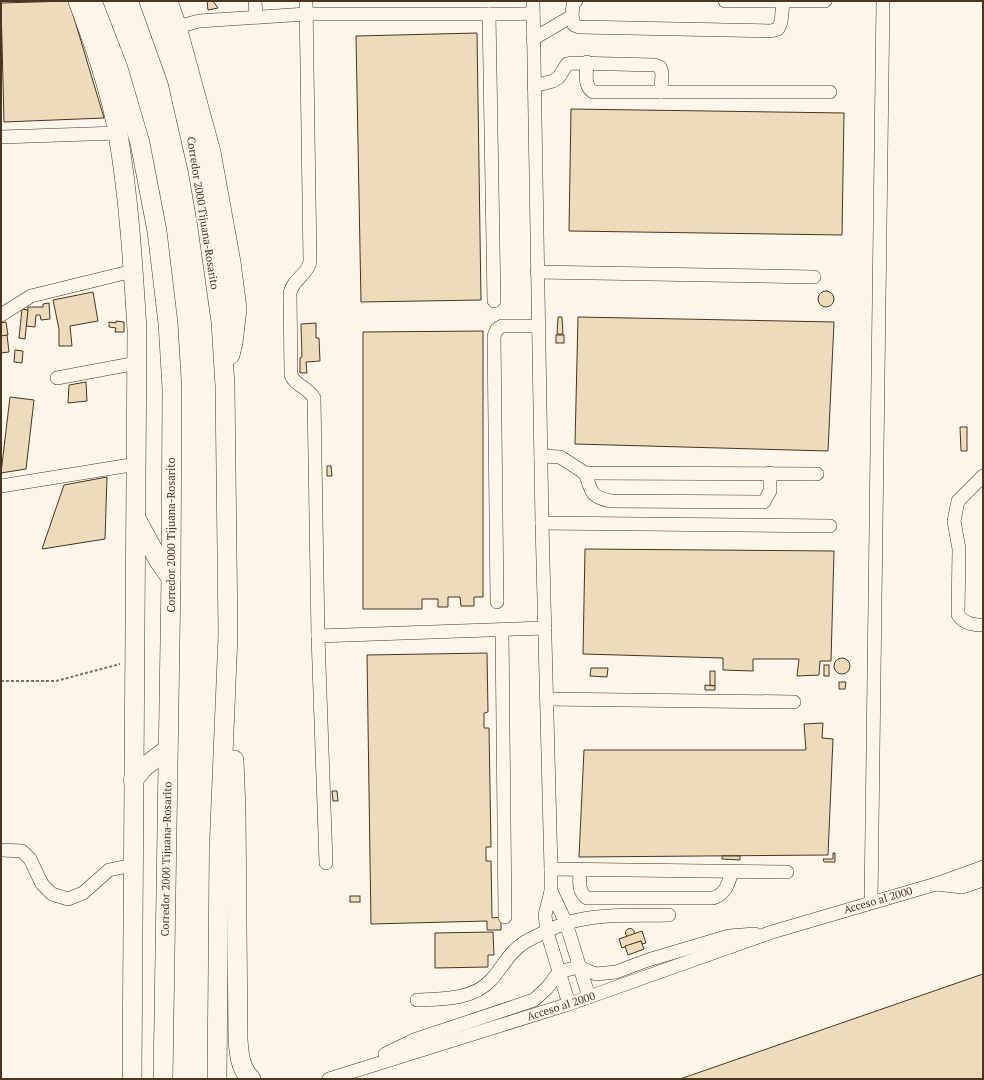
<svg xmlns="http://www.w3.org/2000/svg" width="984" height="1080" font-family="'PT Serif',serif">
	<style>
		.building { fill: #ecdcbc; stroke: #4a3520 }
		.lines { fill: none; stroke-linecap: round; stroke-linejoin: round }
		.minor-casing { stroke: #4a3520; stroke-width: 14 }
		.highway-casing { stroke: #4a3520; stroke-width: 20 }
		.path { stroke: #7f6f5c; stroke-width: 2; stroke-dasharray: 3 2; stroke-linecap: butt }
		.minor { stroke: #fbf6e9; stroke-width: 13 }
		.highway { stroke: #fbf6e9; stroke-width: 19 }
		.labels { text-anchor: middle; stroke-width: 3; stroke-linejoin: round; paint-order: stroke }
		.street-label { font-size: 11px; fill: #4a3520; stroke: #fbf6e9 }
	</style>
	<rect width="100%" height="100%" fill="#fbf6e9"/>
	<g class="building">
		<polygon points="69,1 104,118 4,122 1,3"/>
		<polygon points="207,1 213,1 218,8 208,10"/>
		<polygon points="477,33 481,300 361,302 356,36"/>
		<polygon points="571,109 844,113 842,235 569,231"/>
		<circle cx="826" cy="299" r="8"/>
		<polygon points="93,292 98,321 70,326 72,346 59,346 59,329 53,300"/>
		<polygon points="49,303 50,319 41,320 40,315 36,315 35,327 26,326 28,307 43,307 43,304"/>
		<polygon points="22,309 28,310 25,339 19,338"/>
		<polygon points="558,317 562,317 563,334 557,334"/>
		<polygon points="578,317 834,322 828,451 575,444"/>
		<polygon points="116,321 124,322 124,332 115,332 116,328 109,327 109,322 116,323"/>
		<polygon points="6,322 8,335 1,336 1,323"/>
		<polygon points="316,323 316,338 319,338 320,361 306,362 307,373 300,373 300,358 302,357 301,324"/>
		<polygon points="483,331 483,597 474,597 474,606 461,606 460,597 448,597 448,607 438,607 438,599 422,599 422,609 363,609 363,332"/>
		<polygon points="7,335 9,352 1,353 1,336"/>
		<rect x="556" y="335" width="8" height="8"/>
		<polygon points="15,350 23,351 22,363 14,362"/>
		<polygon points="86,382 87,401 68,403 69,385"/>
		<polygon points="10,397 34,400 26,469 1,473"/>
		<polygon points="960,427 967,427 967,451 961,451"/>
		<polygon points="327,466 331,466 332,476 327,476"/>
		<polygon points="107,477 105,539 42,549 64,485"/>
		<polygon points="585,549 834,551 831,661 820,661 819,675 797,676 799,659 753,659 753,671 723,670 723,658 583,654"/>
		<polygon points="487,653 488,712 484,713 484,728 489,728 491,847 486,847 486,861 491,861 492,918 501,917 501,930 487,930 487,921 371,924 367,655"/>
		<circle cx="842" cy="666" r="8"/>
		<rect x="824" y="665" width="5" height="11"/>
		<polygon points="591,668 608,668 607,677 590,676"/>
		<polygon points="710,671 715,671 715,686 710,685"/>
		<polygon points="839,682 846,682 845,689 839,689"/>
		<polygon points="705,685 715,686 715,690 705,690"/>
		<polygon points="823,723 822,738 833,739 828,855 579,857 584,750 806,750 804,724"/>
		<polygon points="332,791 337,791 338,801 333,801"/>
		<polygon points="833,853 835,853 835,862 824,862 823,859 833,859"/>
		<polygon points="722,856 740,856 740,860 722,859"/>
		<rect x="350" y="896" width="10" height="6"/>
		<circle cx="630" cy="933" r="4.5"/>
		<polygon points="642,931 646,943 642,944 641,941 622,948 619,939"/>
		<polygon points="493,932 494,955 488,955 488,967 435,968 435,933"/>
		<polygon points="641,941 644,949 628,955 625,946"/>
		<polygon points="983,974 983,1079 680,1079"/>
	</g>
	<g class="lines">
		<defs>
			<g id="minor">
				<polyline points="255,1 256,16"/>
				<path d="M306,1l4,261c-3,13 -17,17 -20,31l1,82c4,11 17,12 23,23l4,238 8,227"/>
				<polyline points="533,1 542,523 551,869 551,891 545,915 547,932 569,1004"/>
				<polyline points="576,1 573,4 572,16 574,25 579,27 771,31 778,29 781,22 783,2"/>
				<polyline points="725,1 825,1"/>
				<polyline points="489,14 494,301"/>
				<polyline points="177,27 199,21 306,14 533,14"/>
				<polyline points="533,39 572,16"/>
				<path d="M587,62c0,11 -4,23 6,30h237"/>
				<polyline points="534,86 553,81 559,77 567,64 574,63 655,65 660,67 662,73 661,92"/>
				<polyline points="1,137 118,133"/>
				<polyline points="537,272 814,277"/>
				<polyline points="1,315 31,296 133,271"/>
				<polyline points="57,378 137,363"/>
				<polyline points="541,456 560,457 585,473 817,474"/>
				<path d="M585,473c7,19 5,24 26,28l153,1 6,-11v-18"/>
				<path d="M983,476l-25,25 -4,20 5,28 -1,66c7,9 15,10 25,10"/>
				<polyline points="1,486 137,464"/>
				<polyline points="542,523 830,526"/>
				<polyline points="497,602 494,336 497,329 502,326 538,326"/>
				<polyline points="502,630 505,917"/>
				<polyline points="318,636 545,628"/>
				<polyline points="547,699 794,702"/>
				<polyline points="1,850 22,851 30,859 42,884 52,894 68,899 83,893 109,870 133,865"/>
				<polyline points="551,869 787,872"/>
				<path d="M580,869c0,11 -3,22 7,29h126c13,-4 15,-14 19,-26"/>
				<polyline points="936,884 962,887 983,880"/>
				<polyline points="551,891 566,923 589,997"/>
				<polyline points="871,902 883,1"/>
				<path d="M417,1000c24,-1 56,0 74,-20 12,-13 18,-28 34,-38 13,-7 28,-15 42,-19 32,-10 69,-7 102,-8"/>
				<polyline points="385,1054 414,1040 534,1000 547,988 559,972 578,967 596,974 616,972 648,960 729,936 755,934"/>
				<polyline points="329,1079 569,1004 772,932 936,884 983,867"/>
			</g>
			<g id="highway">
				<path d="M78,1c16,43 32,88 40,133 11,65 15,131 19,196l-5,749"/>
				<polyline points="92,1 118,68 140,143 157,231 168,323 172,388 171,578 163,1079"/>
				<polyline points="149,1 177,79 198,171 207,223 221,322 225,386 228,635 219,851 217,1079"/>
				<polyline points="168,1 177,27 211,152 231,262 237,309 233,343 230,355"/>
				<polyline points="138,522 159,561 171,578"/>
				<path d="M234,760l2,50 2,230c1,13 2,29 13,39"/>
				<polyline points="133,780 144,767 168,749"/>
			</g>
		</defs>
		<use href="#minor" class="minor-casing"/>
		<use href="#highway" class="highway-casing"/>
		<polyline class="path" points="1,681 56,681 120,664"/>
		<use href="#minor" class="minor"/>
		<use href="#highway" class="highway"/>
	</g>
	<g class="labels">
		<g class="street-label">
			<text transform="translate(203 213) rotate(81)" y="4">Corredor 2000 Tijuana-Rosarito</text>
			<text transform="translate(171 535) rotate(-90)" y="4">Corredor 2000 Tijuana-Rosarito</text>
			<text transform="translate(166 859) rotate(-89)" y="4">Corredor 2000 Tijuana-Rosarito</text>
			<text transform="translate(878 900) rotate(-16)" y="4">Acceso al 2000</text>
			<text transform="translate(561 1006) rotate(-18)" y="4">Acceso al 2000</text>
		</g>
	</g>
	<rect width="984" height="1080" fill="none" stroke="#4a3520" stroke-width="4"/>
</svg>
